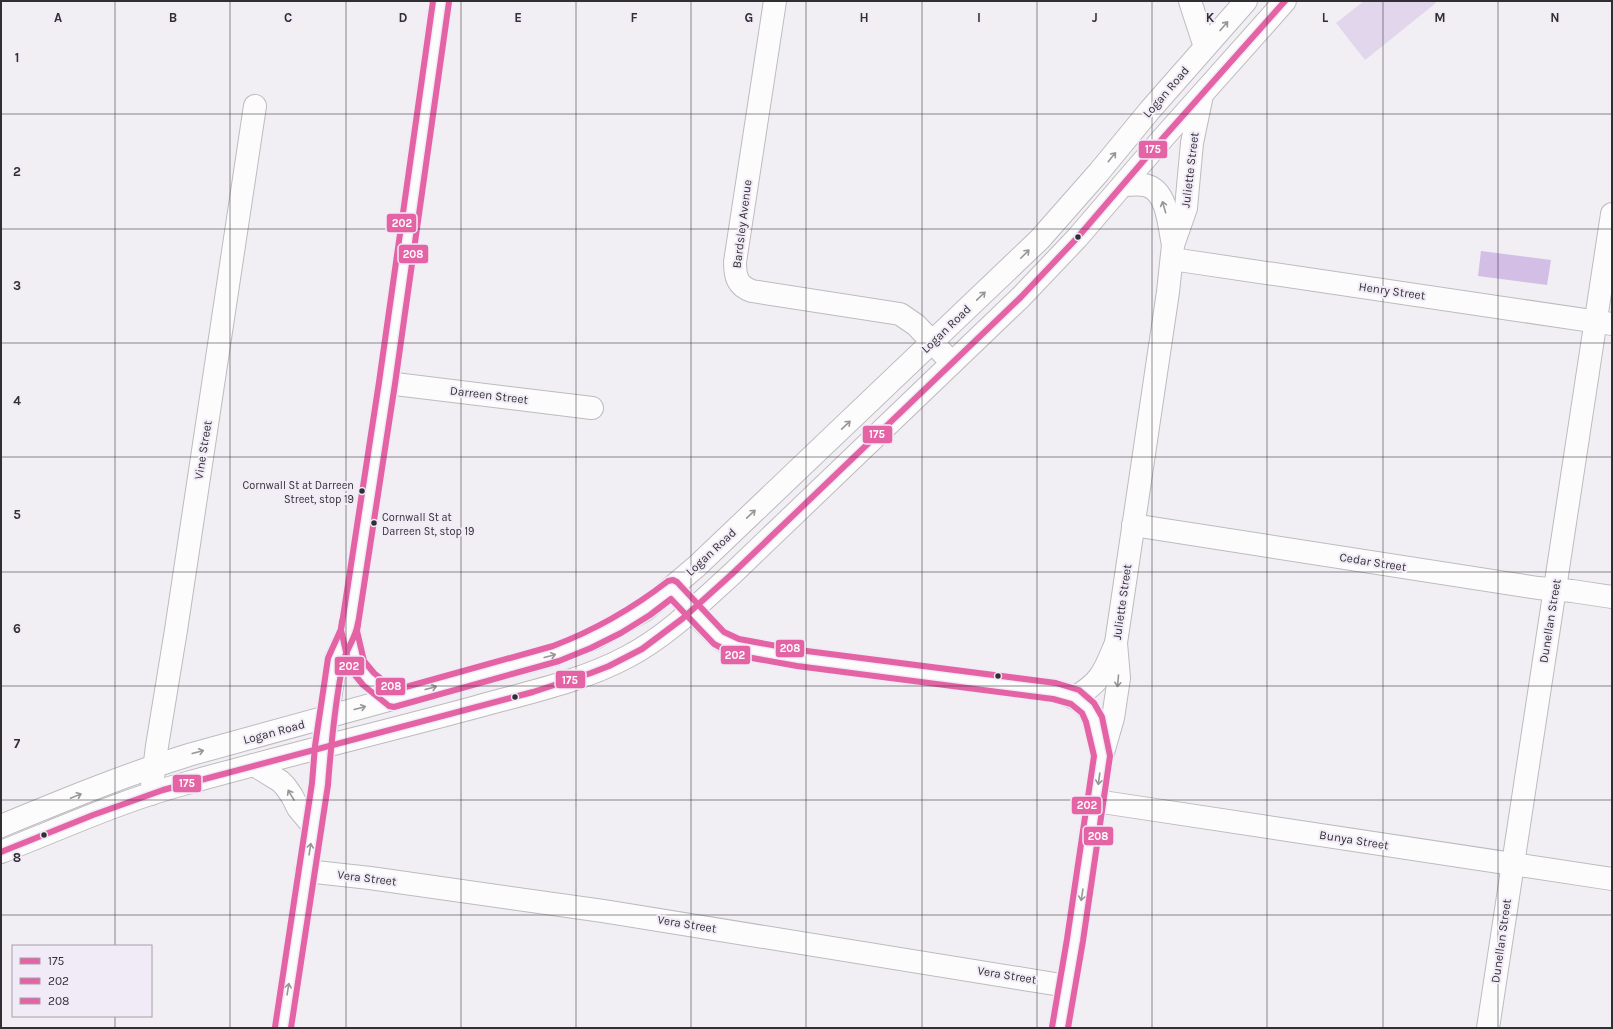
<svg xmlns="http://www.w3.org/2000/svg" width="1613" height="1029" font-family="Karla,sans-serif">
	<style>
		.green { fill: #e2d6ed }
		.water { fill: #d3bee6 }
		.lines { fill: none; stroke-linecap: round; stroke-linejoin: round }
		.minor-casing { stroke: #bdbbbf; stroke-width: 24 }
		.major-casing { stroke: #bdbbbf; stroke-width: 24 }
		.minor { stroke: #fdfcfd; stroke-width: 22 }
		.major { stroke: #fdfcfd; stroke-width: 22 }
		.bus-1-casing { stroke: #f1ebf7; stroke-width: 9 }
		.bus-2-casing { stroke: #f1ebf7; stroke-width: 9 }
		.bus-3-casing { stroke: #f1ebf7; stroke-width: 9 }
		.bus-1 { stroke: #e463a4; stroke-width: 6 }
		.bus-2 { stroke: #e463a4; stroke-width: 6 }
		.bus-3 { stroke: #e463a4; stroke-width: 6 }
		.oneway { stroke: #989698 }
		.grid { fill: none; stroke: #322f34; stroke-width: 1; stroke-opacity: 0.55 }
		.bus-dot { fill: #322f34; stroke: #f1ebf7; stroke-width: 1.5 }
		.labels { text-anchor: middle; stroke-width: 4; stroke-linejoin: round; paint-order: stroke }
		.bus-label { font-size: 11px; fill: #322f34; stroke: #f1ebf7; text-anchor: end }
		.street-label { font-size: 12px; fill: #322f34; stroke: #f1ebf7 }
		.grid-label { font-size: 13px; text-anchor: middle; font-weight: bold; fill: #322f34; stroke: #f1ebf7; stroke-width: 4; stroke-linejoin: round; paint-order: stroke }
		.line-badge { stroke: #f1ebf7; stroke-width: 1.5 }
		.badge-label { font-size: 11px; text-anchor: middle; font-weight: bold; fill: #fff }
	</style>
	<rect width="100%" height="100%" fill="#f1eef4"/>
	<polygon class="green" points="1364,1 1434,1 1436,3 1365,60 1336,23"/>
	<polygon class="water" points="1481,251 1551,260 1547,285 1478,276"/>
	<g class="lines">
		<defs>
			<g id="minor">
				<path d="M775,1l-40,261c0,14 2,24 17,29l148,23 16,11 36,38"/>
				<polyline points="1190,1 1205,47"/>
				<polyline points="1172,259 1612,324"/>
				<polyline points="387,383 592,408"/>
				<polyline points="1133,525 1538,588 1572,591 1612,597"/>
				<path d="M672,588l20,23 27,27 8,5 10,4 61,11 257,33c41,10 39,29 47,65"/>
				<path d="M1075,697c27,-15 30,-28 41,-54"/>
				<polyline points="151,794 157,746 176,630 255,106"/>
				<polyline points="1096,801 1612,879"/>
				<polyline points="306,871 370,878 603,911 1067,986"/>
				<polyline points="1488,1028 1612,214"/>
			</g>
			<g id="major">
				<path d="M1123,185c8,0 17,-2 25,1 20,7 21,41 25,59"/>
				<polyline points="349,631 357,665 368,679 393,699"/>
				<polyline points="254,765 280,781 285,786 292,796 298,808 313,826"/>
				<path d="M1,826c63,-26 126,-52 191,-72l364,-100 39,-16 50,-28 52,-44 343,-327 59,-67 51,-62 96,-109"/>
				<path d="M1,852c61,-24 122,-52 186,-69 96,-27 193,-50 289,-76 50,-14 104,-25 151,-50 40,-21 72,-53 105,-83l289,-277 56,-59 86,-100 122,-137"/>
				<polyline points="283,1028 320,784 323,747 336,659 349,631 387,383 441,1"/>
				<polyline points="1060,1028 1075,940 1102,756 1113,718 1119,678 1116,643 1168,292 1173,245 1186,208 1192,143 1202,95"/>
			</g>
		</defs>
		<use href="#minor" class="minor-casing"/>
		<use href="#major" class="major-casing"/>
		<use href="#minor" class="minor"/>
		<use href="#major" class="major"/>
		<defs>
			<polyline id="bus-1" points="1,852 93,815 163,790 533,692 591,673 609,666 642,649 682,619 732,574 1021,297 1077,238 1163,138 1285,1"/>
			<g id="bus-2">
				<polyline points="433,1 379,382 341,630 350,669 363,685 389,706 394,707 559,661 591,648 621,633 650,615 671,599 714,644 735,655 797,666 1053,699 1071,704 1082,713 1086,722 1094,756 1067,939 1052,1027"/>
				<path d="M291,1028l37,-243c3,-40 7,-82 15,-122 3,-14 13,-25 15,-40"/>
			</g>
			<g id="bus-3">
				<path d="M449,2l-54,382 -38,247 7,30 10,12 21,17 158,-44c42,-16 79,-37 115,-65l5,-1 4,2 47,50 15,7 60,11 257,33 23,7 15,13 8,14 8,39 -27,185 -15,87"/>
				<polyline points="275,1027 312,783 315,746 328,658 341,629 342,621"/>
			</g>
		</defs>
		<use href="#bus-1" class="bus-1-casing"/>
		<use href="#bus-2" class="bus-2-casing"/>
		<use href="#bus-3" class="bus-3-casing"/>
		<use href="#bus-1" class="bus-1"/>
		<use href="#bus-2" class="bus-2"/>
		<use href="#bus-3" class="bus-3"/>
	</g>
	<defs><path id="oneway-shaft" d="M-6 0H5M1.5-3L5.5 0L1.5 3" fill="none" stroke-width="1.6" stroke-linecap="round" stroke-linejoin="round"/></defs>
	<g class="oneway">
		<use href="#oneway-shaft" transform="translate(1224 26) rotate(-49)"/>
		<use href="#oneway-shaft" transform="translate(1112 157) rotate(-51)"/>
		<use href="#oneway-shaft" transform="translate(1164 207) rotate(-106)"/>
		<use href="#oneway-shaft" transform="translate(1025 254) rotate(-45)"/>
		<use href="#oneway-shaft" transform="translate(981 296) rotate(-44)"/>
		<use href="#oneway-shaft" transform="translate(846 425) rotate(-43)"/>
		<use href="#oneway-shaft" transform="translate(751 514) rotate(-43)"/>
		<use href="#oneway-shaft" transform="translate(550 656) rotate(-15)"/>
		<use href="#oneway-shaft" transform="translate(1118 681) rotate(95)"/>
		<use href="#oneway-shaft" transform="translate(431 688) rotate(-15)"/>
		<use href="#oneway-shaft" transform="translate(360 708) rotate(-15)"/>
		<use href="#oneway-shaft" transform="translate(198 752) rotate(-15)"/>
		<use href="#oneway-shaft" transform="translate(1099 779) rotate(98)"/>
		<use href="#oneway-shaft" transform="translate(291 795) rotate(-121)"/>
		<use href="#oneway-shaft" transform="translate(76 796) rotate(-22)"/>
		<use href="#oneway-shaft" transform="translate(310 849) rotate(-81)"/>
		<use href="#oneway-shaft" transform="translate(1082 895) rotate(99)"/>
		<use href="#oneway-shaft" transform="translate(288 989) rotate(-81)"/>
	</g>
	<path class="grid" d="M115,1v945M230,1v1027M346,1v1027M461,1v1027M576,1v1027M691,1v1027M806,1v1027M922,1v1027M1037,1v1027M1152,1v1027M1267,1v1027M1383,1v1027M1498,1v1027M1,114h1611M1,229h1611M1,343h1611M1,457h1611M1,572h1611M1,686h1611M1,800h1611M1,915h1611M115,1016v12"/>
	<g class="bus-dot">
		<circle cx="1078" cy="237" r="3.5"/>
		<circle cx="362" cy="491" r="3.5"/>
		<circle cx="374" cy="523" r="3.5"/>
		<circle cx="998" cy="676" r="3.5"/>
		<circle cx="515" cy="697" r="3.5"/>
		<circle cx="44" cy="835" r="3.5"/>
	</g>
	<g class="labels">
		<g class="bus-label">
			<text x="354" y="489">Cornwall St at Darreen<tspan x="354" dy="14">Street, stop 19</tspan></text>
			<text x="382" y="521" text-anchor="start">Cornwall St at<tspan x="382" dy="14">Darreen St, stop 19</tspan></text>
		</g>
		<g class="street-label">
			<text transform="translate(1166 92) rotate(-49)" y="4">Logan Road</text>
			<text transform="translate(1190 170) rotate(-83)" y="4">Juliette Street</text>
			<text transform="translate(742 224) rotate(-83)" y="4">Bardsley Avenue</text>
			<text transform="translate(1392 291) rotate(8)" y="4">Henry Street</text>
			<text transform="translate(946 329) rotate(-44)" y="4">Logan Road</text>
			<text transform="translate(489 395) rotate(7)" y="4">Darreen Street</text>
			<text transform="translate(203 450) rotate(-81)" y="4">Vine Street</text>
			<text transform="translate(711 552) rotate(-43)" y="4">Logan Road</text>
			<text transform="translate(1373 562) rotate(9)" y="4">Cedar Street</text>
			<text transform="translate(1122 602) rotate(-82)" y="4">Juliette Street</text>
			<text transform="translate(1550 621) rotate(-81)" y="4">Dunellan Street</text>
			<text transform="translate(274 732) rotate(-15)" y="4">Logan Road</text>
			<text transform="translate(1354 840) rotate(9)" y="4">Bunya Street</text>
			<text transform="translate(367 878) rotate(7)" y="4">Vera Street</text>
			<text transform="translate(687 924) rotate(9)" y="4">Vera Street</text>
			<text transform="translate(1501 941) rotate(-82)" y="4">Dunellan Street</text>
			<text transform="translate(1007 975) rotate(9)" y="4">Vera Street</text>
		</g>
	</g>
	<g class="grid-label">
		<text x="58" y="22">A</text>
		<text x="173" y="22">B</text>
		<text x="288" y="22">C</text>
		<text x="403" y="22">D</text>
		<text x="518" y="22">E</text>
		<text x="634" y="22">F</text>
		<text x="749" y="22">G</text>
		<text x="864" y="22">H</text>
		<text x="979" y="22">I</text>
		<text x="1095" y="22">J</text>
		<text x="1210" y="22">K</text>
		<text x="1325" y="22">L</text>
		<text x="1440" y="22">M</text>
		<text x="1555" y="22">N</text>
		<text x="17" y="62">1</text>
		<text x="17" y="176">2</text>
		<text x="17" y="290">3</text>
		<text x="17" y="405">4</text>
		<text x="17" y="519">5</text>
		<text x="17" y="633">6</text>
		<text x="17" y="748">7</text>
		<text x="17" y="862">8</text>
	</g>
	<g class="line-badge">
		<rect x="1138" y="140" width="30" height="19" rx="4" fill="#e463a4"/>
		<rect x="386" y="213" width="31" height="20" rx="4" fill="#e463a4"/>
		<rect x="398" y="244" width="31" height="20" rx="4" fill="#e463a4"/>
		<rect x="862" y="425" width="31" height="19" rx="4" fill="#e463a4"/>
		<rect x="775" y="639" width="30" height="19" rx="4" fill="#e463a4"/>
		<rect x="720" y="645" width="31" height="20" rx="4" fill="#e463a4"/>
		<rect x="334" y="656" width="31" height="20" rx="4" fill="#e463a4"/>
		<rect x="555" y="670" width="31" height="19" rx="4" fill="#e463a4"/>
		<rect x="375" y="677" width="31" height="19" rx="4" fill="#e463a4"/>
		<rect x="172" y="774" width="30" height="19" rx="4" fill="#e463a4"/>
		<rect x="1071" y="796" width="31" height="19" rx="4" fill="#e463a4"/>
		<rect x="1083" y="826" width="31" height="20" rx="4" fill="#e463a4"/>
	</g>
	<g class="badge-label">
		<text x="1153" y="153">175</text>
		<text x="402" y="227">202</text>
		<text x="413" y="258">208</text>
		<text x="877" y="438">175</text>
		<text x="790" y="652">208</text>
		<text x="735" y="659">202</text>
		<text x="349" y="670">202</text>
		<text x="570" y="684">175</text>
		<text x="391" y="690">208</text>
		<text x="187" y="787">175</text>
		<text x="1087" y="809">202</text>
		<text x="1098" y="840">208</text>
	</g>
	<rect width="1613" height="1029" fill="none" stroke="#322f34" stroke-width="4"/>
	<rect x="12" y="945" width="140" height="72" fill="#f1ebf7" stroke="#a5a0a9"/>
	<rect x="20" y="958" width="20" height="6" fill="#e463a4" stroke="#a5a0a9"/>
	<text x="48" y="965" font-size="12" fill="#322f34">175</text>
	<rect x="20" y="978" width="20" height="6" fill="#e463a4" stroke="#a5a0a9"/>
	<text x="48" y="985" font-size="12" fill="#322f34">202</text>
	<rect x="20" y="998" width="20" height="6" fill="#e463a4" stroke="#a5a0a9"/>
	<text x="48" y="1005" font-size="12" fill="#322f34">208</text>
</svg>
